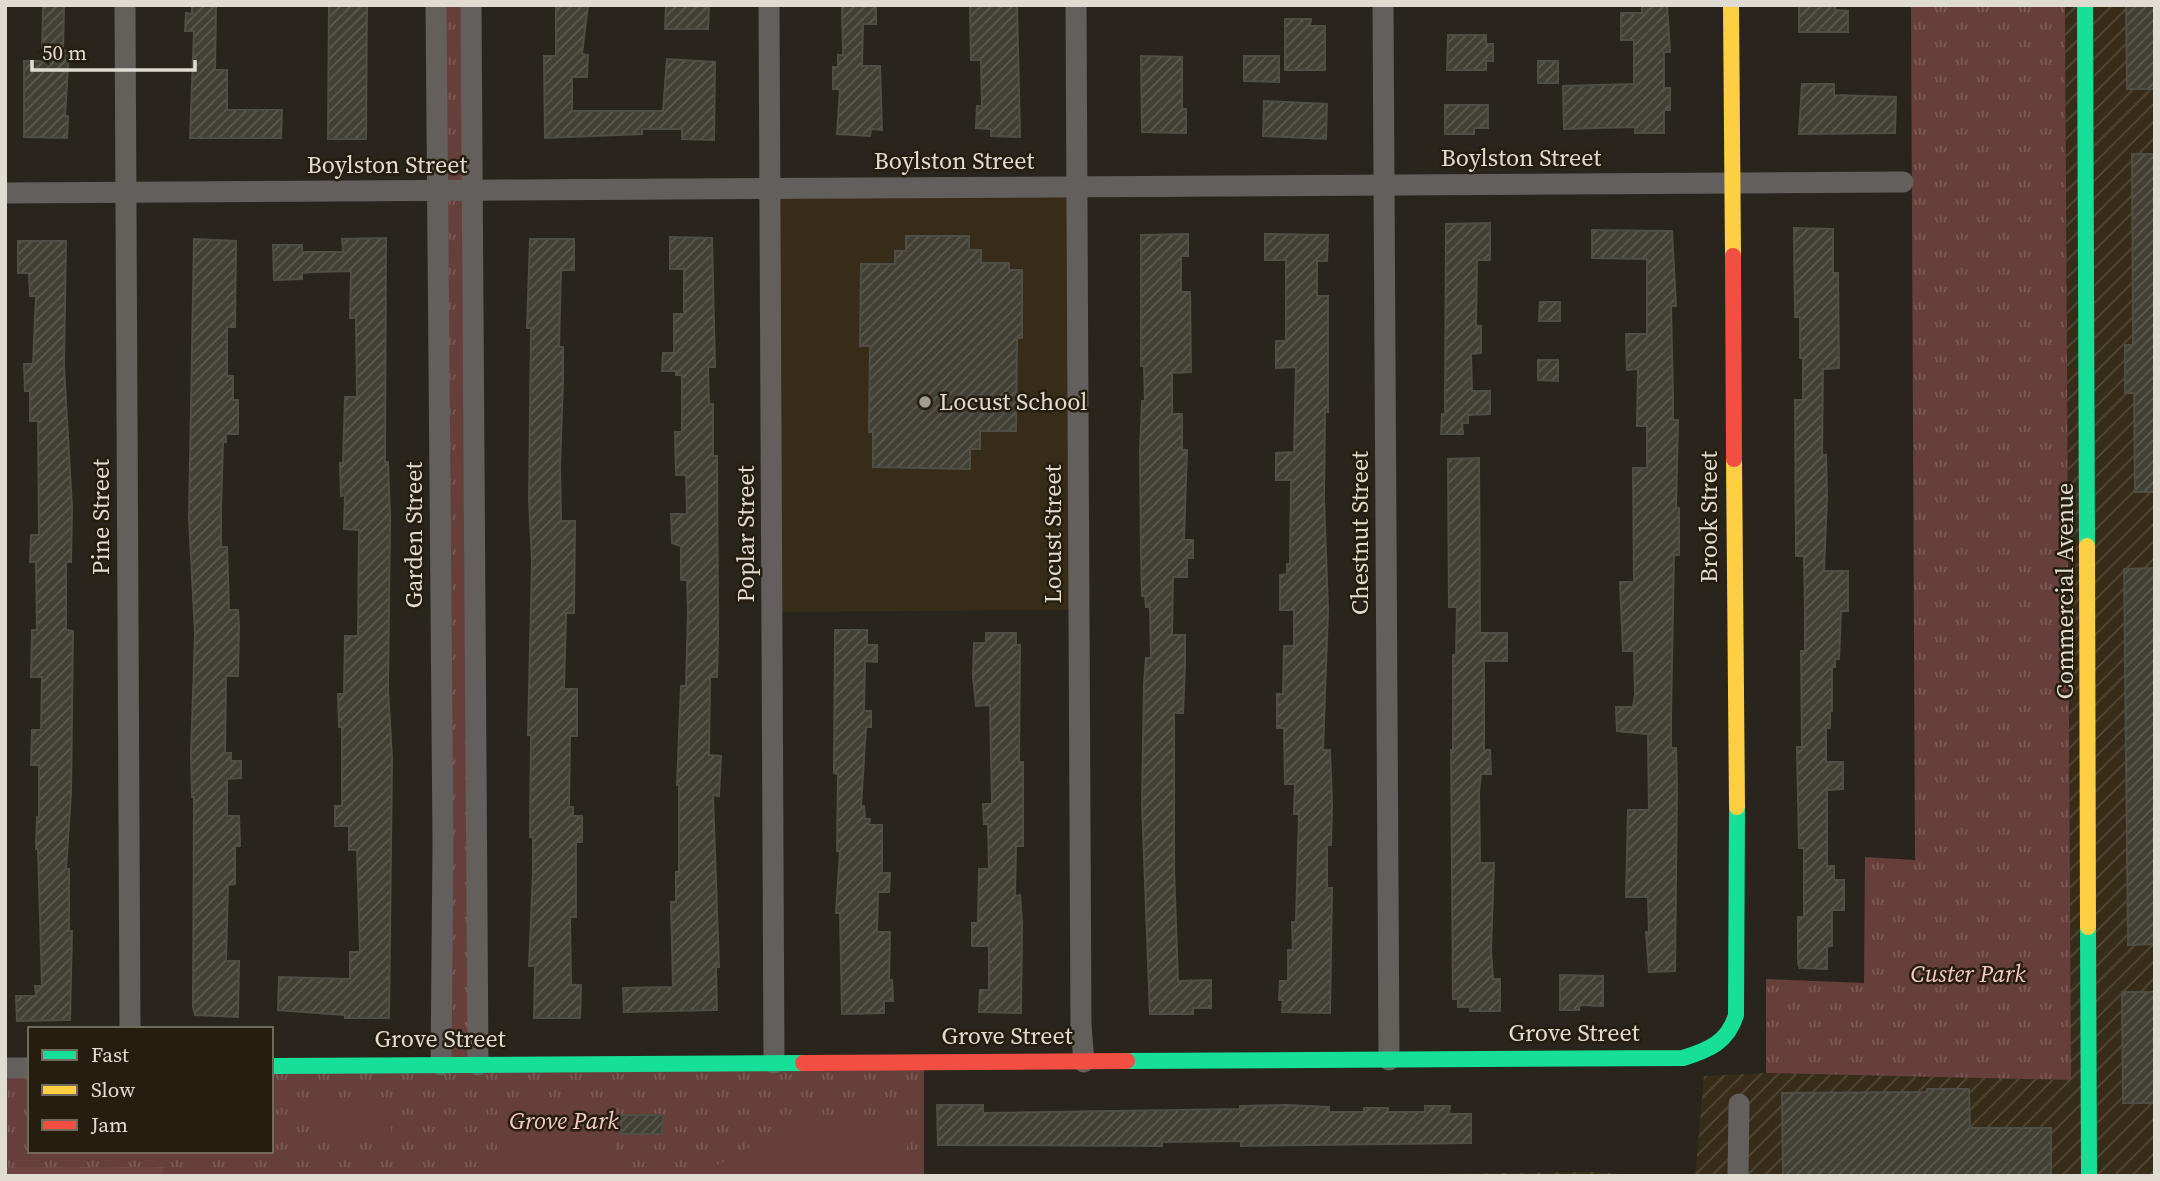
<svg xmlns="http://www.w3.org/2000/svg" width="2160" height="1181" font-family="'Source Serif 4',serif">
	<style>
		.built { fill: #362c18 }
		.industrial { fill: url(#industrial-furrows) }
		.grass { fill: url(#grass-tufts) }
		.forest { fill: url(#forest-firs) }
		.pitch { fill: #663f3b }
		.building { fill: url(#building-hatch); stroke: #4f4e46; stroke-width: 2 }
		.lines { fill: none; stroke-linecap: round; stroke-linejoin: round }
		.street { stroke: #625f5c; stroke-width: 21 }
		.fast { stroke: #16e098; stroke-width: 16 }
		.slow { stroke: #ffcf43; stroke-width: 16 }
		.jam { stroke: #f24e42; stroke-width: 16 }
		.poi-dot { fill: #a19c92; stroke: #251d0e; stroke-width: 2.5 }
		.labels { text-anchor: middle; stroke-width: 5; stroke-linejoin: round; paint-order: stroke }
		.street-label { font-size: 24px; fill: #e1dcd2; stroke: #251d0e }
		.poi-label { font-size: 24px; fill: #e1dcd2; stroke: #251d0e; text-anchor: start }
		.park-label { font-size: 24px; font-style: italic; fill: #f9c9c5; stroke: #251d0e }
	</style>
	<defs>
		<pattern id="industrial-furrows" width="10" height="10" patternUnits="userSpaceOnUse" patternTransform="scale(1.75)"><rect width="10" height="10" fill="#362c18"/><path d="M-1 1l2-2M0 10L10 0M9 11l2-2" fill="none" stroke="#534a39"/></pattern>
		<pattern id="grass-tufts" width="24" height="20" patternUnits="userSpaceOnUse" patternTransform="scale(1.75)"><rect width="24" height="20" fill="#663f3b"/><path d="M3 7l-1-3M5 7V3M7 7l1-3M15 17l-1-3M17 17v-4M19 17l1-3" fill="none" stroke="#7c5a56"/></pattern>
		<pattern id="forest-firs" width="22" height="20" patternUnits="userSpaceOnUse" patternTransform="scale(1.75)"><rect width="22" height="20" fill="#6c4540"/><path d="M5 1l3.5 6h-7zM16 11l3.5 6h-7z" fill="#815f5b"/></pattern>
		<pattern id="building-hatch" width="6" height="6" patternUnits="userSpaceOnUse" patternTransform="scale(1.75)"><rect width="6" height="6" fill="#424034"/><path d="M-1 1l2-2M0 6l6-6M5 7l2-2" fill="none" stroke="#5d5b50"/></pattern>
	</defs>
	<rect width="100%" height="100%" fill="#29251c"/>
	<polygon class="built" points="1071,192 1073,610 778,612 776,194"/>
	<g class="industrial">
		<polygon points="2065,5 2155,5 2155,1176 1695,1176 1704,1076 1766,1073 2071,1080"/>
		<polygon points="1591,1172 1656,1176 1313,1176 1423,1174"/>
	</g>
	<g class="grass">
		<polygon points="439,5 467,5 474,1061 444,1062"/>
		<polygon points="1911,5 2065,5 2071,1080 1766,1073 1766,979 1864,983 1865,857 1915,860"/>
		<polygon points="924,1065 924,1176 163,1176 162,1167 5,1167 5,1068 30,1068 30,1151 271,1151 271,1067"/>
	</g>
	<rect class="forest" x="5" y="1167" width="158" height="9"/>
	<g class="pitch">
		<polygon points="497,1102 615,1102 616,1176 497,1176"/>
		<polygon points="391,1103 391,1138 315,1139 315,1104"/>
		<polygon points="907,1120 907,1176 698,1176 795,1121"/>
		<polygon points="402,1168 402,1176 358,1176 358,1169"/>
		<rect x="305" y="1169" width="43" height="7"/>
	</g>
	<g class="building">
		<polygon points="43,5 64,5 63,50 69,51 65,116 68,116 67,138 24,137 24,61 42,61"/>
		<polygon points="192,5 216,5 215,70 227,70 227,110 282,110 281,138 190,138 194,31 185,31 186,13 192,14"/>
		<polygon points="329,5 367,5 366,139 328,139"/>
		<polygon points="556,5 588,5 582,54 588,55 587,77 572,77 572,111 663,111 667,59 715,62 714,140 682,139 682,129 642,129 642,134 545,138 544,56 556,56"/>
		<polygon points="666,5 709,5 708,29 665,29"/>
		<polygon points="842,5 876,5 876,24 863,24 862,66 880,66 882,130 871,129 870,136 837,134 840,89 833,89 833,67 838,67 838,55 843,55"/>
		<polygon points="970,5 1017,5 1020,137 991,136 991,129 976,128 977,106 982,106 981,60 971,60"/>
		<polygon points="1642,5 1667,5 1670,52 1664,52 1664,88 1670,88 1670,110 1664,110 1664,133 1635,133 1635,127 1564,129 1563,86 1634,84 1634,40 1621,40 1621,13 1642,13"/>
		<polygon points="1799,5 1835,5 1835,10 1848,11 1848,32 1799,32"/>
		<polygon points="2126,5 2155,5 2155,89 2127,89"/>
		<polygon points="1285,19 1311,19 1310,26 1325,26 1325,70 1285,70"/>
		<polygon points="1448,35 1486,35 1486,44 1493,44 1493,61 1486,61 1486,70 1447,70"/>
		<polygon points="1141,56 1182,57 1182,109 1186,109 1186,133 1142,132"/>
		<polygon points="1244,56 1279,56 1279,82 1244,81"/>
		<rect x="1538" y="61" width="20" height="22"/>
		<polygon points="1802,84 1834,84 1834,95 1896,97 1895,133 1799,134"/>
		<polygon points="1264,101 1327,104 1326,139 1263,136"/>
		<polygon points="1445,105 1488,105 1488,128 1474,128 1474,134 1445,134"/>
		<polygon points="2132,154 2155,154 2155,492 2135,492 2134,393 2125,393 2125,345 2133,345"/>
		<polygon points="1490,223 1490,260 1477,260 1476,326 1481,326 1481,353 1471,354 1472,391 1490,391 1490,414 1468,415 1468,423 1462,423 1463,434 1441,434 1442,414 1445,414 1446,224"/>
		<polygon points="1794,228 1833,229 1833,273 1838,273 1839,368 1823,369 1822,455 1826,455 1827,497 1824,571 1848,571 1848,611 1841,611 1839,659 1835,659 1835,667 1832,667 1832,711 1830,711 1830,728 1826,728 1826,762 1843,762 1843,789 1827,790 1827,866 1834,866 1834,880 1844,880 1844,910 1832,910 1832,946 1827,946 1827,969 1800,968 1798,963 1798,917 1804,917 1804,848 1799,848 1797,747 1802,747 1801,651 1805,651 1805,611 1804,556 1796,556 1795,400 1803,400 1803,358 1800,358 1800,317 1795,317"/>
		<polygon points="1592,230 1672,231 1676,306 1671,306 1673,397 1673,420 1678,420 1676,508 1679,508 1679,555 1674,555 1671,715 1671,748 1676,748 1677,786 1675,971 1649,972 1646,932 1649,932 1648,897 1626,897 1628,810 1649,810 1648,734 1617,731 1616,707 1633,707 1635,695 1634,651 1623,651 1620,582 1634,582 1633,468 1647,468 1647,426 1637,426 1638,369 1627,370 1626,334 1647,334 1647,259 1592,258"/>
		<polygon points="1188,234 1188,256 1181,256 1181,292 1190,292 1191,372 1172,373 1172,414 1182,414 1182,450 1187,450 1184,540 1193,540 1193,558 1187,558 1187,577 1173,577 1172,635 1185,635 1185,664 1183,713 1174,713 1174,869 1178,981 1211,980 1211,1008 1193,1008 1193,1014 1150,1014 1142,804 1144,684 1146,658 1151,658 1150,607 1146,607 1145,596 1142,596 1141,557 1140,451 1142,401 1145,401 1144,366 1141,366 1141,235"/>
		<polygon points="1265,234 1328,235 1327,261 1317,261 1317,296 1328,296 1328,412 1325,412 1324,499 1328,610 1323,750 1330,750 1332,803 1331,845 1327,845 1327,888 1332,888 1330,1013 1282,1012 1283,1000 1279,1000 1280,981 1288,981 1288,950 1293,950 1292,922 1296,922 1299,814 1294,814 1295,784 1285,784 1284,728 1277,728 1277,694 1283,694 1284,646 1294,646 1294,610 1280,610 1280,575 1287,574 1287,564 1290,564 1291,480 1276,480 1276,453 1294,452 1296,367 1276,368 1276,341 1286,341 1286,260 1265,260"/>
		<polygon points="906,236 969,236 969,250 981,250 981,263 1009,263 1009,270 1022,270 1022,338 1017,338 1016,431 980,431 980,449 970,449 970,469 873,467 873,432 869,432 870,346 860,346 861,264 895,264 895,251 906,251"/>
		<polygon points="670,237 712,238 715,367 708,367 709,404 713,404 713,456 717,456 718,635 717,677 710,677 709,755 721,756 719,796 713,795 719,967 716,967 717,1010 624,1012 623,988 673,987 671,902 676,902 676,872 679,872 679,785 677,785 681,686 686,686 688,611 687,580 681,580 681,546 672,543 671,514 687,514 686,475 676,475 675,432 682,432 682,375 676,375 676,371 662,371 663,353 674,353 674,314 684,314 684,269 670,269"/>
		<polygon points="386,238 385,462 388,462 390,517 388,688 392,758 389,1018 345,1018 345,1015 278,1010 279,977 350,979 350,952 360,952 357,850 349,850 349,826 335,826 335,806 342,806 342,727 339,727 338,694 344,694 345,636 358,636 359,530 344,529 345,495 341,496 340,463 343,463 345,397 357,397 356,318 350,318 351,271 313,272 302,273 302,279 274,280 273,245 302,245 302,252 343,252 342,239"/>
		<polygon points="194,239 236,241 235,327 227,327 227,376 233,376 233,400 238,400 238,434 226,434 226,442 223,442 221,509 221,547 227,547 229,610 238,610 239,626 238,676 226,676 225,753 231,753 231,761 241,761 241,778 227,779 227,816 239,816 240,846 235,846 235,884 228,885 226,961 239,961 238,1017 195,1015 193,1007 194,797 192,797 191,754 195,634 189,519"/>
		<polygon points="530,239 574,239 574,270 561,270 559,347 563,347 563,381 560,466 561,521 575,521 574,613 566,613 564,689 577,689 577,736 570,736 569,807 573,807 573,816 582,816 582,842 576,842 576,917 570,917 571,985 581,985 580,1018 534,1018 535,966 529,966 533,872 533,837 530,837 531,735 528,735 532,561 529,500 531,328 527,328"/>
		<polygon points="18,241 66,241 64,366 72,508 71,562 66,562 66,630 73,631 71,793 66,869 69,869 69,931 72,931 70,1020 17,1021 16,996 36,996 35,986 42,986 38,849 36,849 37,817 39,817 39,765 31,765 32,730 41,730 42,677 31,677 32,630 37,630 36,562 30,562 31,535 39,535 38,421 30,421 30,391 25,391 24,364 33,364 36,296 30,296 29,273 18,273"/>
		<polygon points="1540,302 1560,302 1560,321 1539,321"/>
		<polygon points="1538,360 1558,360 1558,381 1538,380"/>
		<polygon points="1479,458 1480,633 1507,633 1507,661 1484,661 1484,750 1490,750 1491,774 1481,774 1479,792 1480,863 1494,863 1491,950 1493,979 1500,979 1500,1011 1470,1011 1470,1007 1458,1007 1458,999 1453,999 1451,750 1453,750 1453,655 1456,655 1457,607 1449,607 1448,459"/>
		<polygon points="2155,568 2155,944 2128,945 2124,569"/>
		<polygon points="835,630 867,630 867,645 877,645 877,662 865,661 864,711 871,711 871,727 866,727 861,806 864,806 865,819 870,819 869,825 882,825 882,873 890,873 889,892 878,892 877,932 890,932 889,980 892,980 893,1001 884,1001 884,1013 842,1014 840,913 836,913 840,851 837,851 838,774 834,773"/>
		<polygon points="986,633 1016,633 1016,645 1020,645 1019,762 1023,762 1023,846 1016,846 1015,896 1020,895 1022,922 1021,1013 979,1012 980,990 989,990 989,946 972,946 972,923 978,923 979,869 989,869 988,824 984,824 983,804 992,804 990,705 976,706 973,676 974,643 986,643"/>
		<polygon points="1560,975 1603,976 1603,1006 1579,1005 1579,1010 1560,1010"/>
		<polygon points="2122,992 2155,992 2155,1103 2123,1103"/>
		<polygon points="1927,1089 1969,1089 1970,1128 2051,1128 2051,1176 1783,1176 1782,1093 1927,1092"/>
		<polygon points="937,1105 983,1105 983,1113 1240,1109 1240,1106 1286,1105 1329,1107 1329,1112 1364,1112 1364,1108 1388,1108 1388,1112 1425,1112 1425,1106 1450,1106 1449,1114 1471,1114 1471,1143 1241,1146 1241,1141 1162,1142 1162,1146 938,1145"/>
		<polygon points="621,1115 663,1115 662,1134 621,1134"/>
	</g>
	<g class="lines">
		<g class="street">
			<polyline points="125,5 130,1029"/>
			<polyline points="436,5 443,844 441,1065"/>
			<polyline points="471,5 478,1065"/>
			<polyline points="769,5 774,1063"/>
			<polyline points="1076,5 1081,1025 1084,1062"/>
			<polyline points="1383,5 1389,1060"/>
			<polyline points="5,193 1903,182"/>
			<polyline points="5,1068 30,1068"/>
			<polyline points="1738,1176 1739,1104"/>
		</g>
		<g class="fast">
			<polyline points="2085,5 2087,546"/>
			<polyline points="2088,927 2089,1176"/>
			<path d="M1127,1061l556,-3c26,-8 45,-16 53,-43l1,-208"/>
			<polyline points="271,1066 803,1063"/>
		</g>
		<g class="slow">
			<polyline points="1731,5 1733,256"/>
			<polyline points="1734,459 1737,807"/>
			<polyline points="2087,546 2088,927"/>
		</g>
		<g class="jam">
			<polyline points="1733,256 1734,459"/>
			<polyline points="803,1063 1127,1061"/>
		</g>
	</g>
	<circle class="poi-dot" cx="925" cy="402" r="7"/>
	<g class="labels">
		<g class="street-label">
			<text x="1521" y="166">Boylston Street</text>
			<text x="954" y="169">Boylston Street</text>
			<text x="387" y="173">Boylston Street</text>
			<text transform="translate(101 517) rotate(-90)" y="8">Pine Street</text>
			<text transform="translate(1709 517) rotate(-90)" y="8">Brook Street</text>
			<text transform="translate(1360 533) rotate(-90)" y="8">Chestnut Street</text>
			<text transform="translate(746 534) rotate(-90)" y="8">Poplar Street</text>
			<text transform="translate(1053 534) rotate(-90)" y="8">Locust Street</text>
			<text transform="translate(414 535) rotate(-90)" y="8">Garden Street</text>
			<text transform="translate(2065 591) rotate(-90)" y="8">Commercial Avenue</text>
			<text x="1574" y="1041">Grove Street</text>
			<text x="1007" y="1044">Grove Street</text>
			<text x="440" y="1047">Grove Street</text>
		</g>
		<g class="poi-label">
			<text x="939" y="410">Locust School</text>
		</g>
		<g class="park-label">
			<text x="1968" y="982">Custer Park</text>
			<text x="564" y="1129">Grove Park</text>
		</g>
	</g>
	<rect width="2160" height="1181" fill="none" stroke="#e1dcd2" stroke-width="14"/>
	<rect x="28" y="1027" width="245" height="126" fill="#251d0e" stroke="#70695c" stroke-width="2"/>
	<rect x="42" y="1050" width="35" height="10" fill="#16e098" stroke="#70695c" stroke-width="2"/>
	<text x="91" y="1062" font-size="21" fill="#e1dcd2">Fast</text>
	<rect x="42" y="1085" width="35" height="10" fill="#ffcf43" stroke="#70695c" stroke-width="2"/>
	<text x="91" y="1097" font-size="21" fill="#e1dcd2">Slow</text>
	<rect x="42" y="1120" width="35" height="10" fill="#f24e42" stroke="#70695c" stroke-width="2"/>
	<text x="91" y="1132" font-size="21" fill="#e1dcd2">Jam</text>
	<path d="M32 60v10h163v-10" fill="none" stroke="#e1dcd2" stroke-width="3.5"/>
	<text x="42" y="60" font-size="21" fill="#e1dcd2" stroke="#251d0e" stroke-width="5" paint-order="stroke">50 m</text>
</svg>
